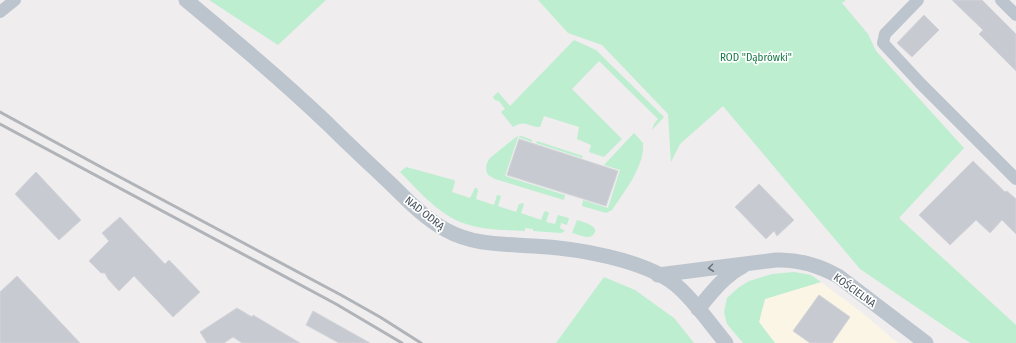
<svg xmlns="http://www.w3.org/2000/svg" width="1016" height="343" font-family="'Fira Sans Condensed',sans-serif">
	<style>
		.commercial { fill: #fbf5e6 }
		.green { fill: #bceecf }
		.building { fill: #c7cad0; stroke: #d2d4d9 }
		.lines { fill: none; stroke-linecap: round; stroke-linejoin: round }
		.minor { stroke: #bcc5cd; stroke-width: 12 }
		.tertiary { stroke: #bcc5cd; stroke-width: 15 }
		.rail { stroke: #b0b3b8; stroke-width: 3 }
		.oneway { stroke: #69747d }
		.labels { text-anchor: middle; stroke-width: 3.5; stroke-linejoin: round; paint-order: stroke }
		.park-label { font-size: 11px; fill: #187b49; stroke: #fff }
		.street-label { font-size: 11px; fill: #46515b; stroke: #fff }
	</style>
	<rect width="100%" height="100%" fill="#f0edee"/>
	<polygon class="commercial" points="821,282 860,311 898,343 775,343 759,322 765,299"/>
	<g class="green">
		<polygon points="209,0 326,0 278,45"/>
		<polygon points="538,0 846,0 842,3 868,34 876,51 964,148 899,218 1016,325 1016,343 971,343 962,338 860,269 723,106 680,144 671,162 668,114 602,45 568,33"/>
		<path d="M574,40l22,10 68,67 -12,13 2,-6 4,-5 -59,-58 -27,28 50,50 -18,18 -15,-5 2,-7 -14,-6 2,-12 -35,-11 -4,11c-11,0 -15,-8 -27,0l-12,-15 4,-3 -7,-9 -2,1 -3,-4 5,-5 12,14z"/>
		<path d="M634,133l9,10c2,23 -19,49 -31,67l-6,3 -24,-7 1,-6 25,8 12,-38 -16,-5z"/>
		<path d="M522,136l10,4v2l-14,-5 -13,39 60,19 -1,5 -69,-21 -7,-4c-3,-6 -2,-12 2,-17l26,-21z"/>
		<polygon points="537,141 583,156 582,158 536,143"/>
		<path d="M406,167l48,13 1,2 -3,10 18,6 5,-10h2l1,3 -2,8 18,6 3,-10 4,1 -3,10 18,6 3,-8 4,-1 1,2 -3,8 20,7 3,-8 2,-1 3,2 -3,9 9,2 3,-9 11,3 -2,7 -6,-2 -1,5 5,3 -4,2 -28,-2v-2l-8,-1v3c-21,-1 -43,-1 -62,-8 -25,-9 -45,-33 -63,-51z"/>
		<path d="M577,220c6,2 23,6 17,14 -2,2 -4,3 -6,3 -5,0 -11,-3 -16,-4z"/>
		<polygon points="794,272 811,275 821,282 765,299 759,322 775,343 743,343 727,324 724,312 727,298 738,288 749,281 772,274"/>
		<polygon points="604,277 635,290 674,318 694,343 556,343"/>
	</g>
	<g class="building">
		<polygon points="952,0 982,0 1016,34 1016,71 979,34 983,30"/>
		<polygon points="924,15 939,30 912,57 897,43"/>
		<polygon points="519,139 618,171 606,206 507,175"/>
		<polygon points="973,161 1005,192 1007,191 1016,199 1016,234 1002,220 990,233 976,220 950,245 919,215"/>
		<polygon points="36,172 81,220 59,240 15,194"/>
		<polygon points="759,184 794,220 777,236 774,231 766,239 735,207"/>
		<polygon points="120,217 165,264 169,260 200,292 173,317 134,276 119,291 108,279 105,273 101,273 89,261 109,241 102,233"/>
		<polygon points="17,276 80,343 0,343 0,292"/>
		<polygon points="819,295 850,317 832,343 810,343 793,331"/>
		<polygon points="237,308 252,317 253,315 300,343 242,343 233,337 224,343 207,343 200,332"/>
		<polygon points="313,311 370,343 339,343 306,325"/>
	</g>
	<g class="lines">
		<g class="minor">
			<polyline points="918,0 885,34 883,43 921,84 1016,179"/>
			<polyline points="1001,0 1016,15"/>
			<polyline points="0,12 15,0"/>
		</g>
		<g class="tertiary">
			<path d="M186,0c48,40 96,80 141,123 22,22 45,43 67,64 16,16 32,32 52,43 27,15 56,14 87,16 42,2 110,13 143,39 19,16 34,39 50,58"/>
			<path d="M658,275l118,-15c22,-1 42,5 62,16l88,67"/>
			<path d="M698,309c14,-17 26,-33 45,-43"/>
		</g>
		<g class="rail">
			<polyline points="0,112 101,167 341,295 380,317 421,343"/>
			<polyline points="0,124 336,304 402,343"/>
		</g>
	</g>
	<defs><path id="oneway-chevron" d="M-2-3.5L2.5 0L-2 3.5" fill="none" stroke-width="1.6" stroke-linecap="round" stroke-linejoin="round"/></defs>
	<use class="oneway" href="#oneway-chevron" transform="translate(711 268) rotate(173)"/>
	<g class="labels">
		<g class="park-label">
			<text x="756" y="61">ROD "Dąbrówki"</text>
		</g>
		<g class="street-label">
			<text transform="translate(425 213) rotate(38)" y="4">NAD ODRĄ</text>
			<text transform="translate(855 290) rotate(36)" y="4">KOŚCIELNA</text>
		</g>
	</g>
</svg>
